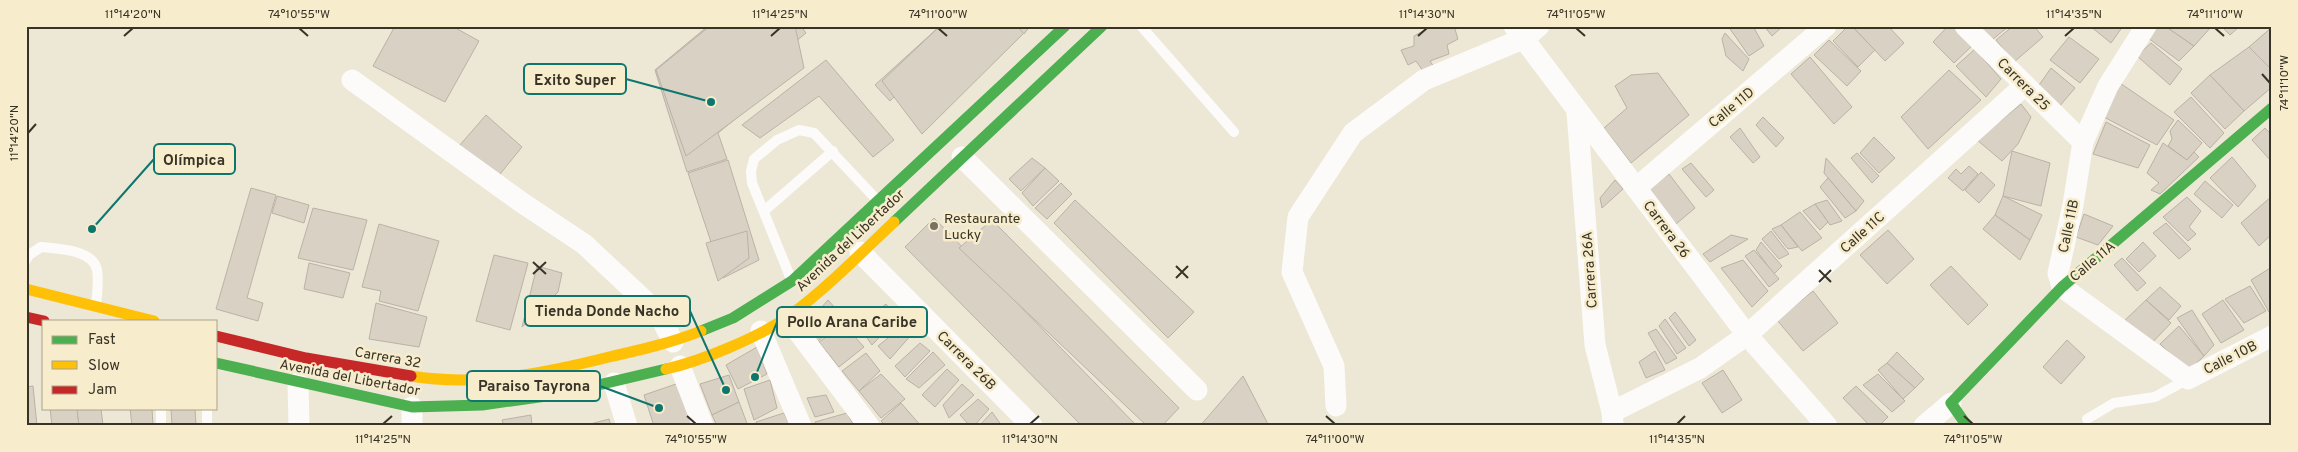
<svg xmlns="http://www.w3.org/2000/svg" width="2298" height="452" font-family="Overpass,sans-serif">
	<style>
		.building { fill: #dad1c5; stroke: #bab2a6 }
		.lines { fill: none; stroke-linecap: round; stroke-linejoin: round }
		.lane { stroke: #fcfbf9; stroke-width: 10 }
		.street { stroke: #fcfbf9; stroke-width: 21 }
		.fast { stroke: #4caf50; stroke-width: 11 }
		.slow { stroke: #ffc107; stroke-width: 11 }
		.jam { stroke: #c62828; stroke-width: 11 }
		.ticks { fill: none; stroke: #383327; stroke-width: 2 }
		.poi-dot { fill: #777264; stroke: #f7eccb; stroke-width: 2 }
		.labels { text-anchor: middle; stroke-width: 5; stroke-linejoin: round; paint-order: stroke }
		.street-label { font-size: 14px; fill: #383327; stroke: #f7eccb }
		.poi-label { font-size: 14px; fill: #383327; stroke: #f7eccb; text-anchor: start }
		.leader { fill: none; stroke: #0f766e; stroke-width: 2 }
		.callout-dot { fill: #0f766e; stroke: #f7eccb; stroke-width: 2 }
		.callout { fill: #f7eccb; stroke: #0f766e; stroke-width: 2 }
		.callout-label { font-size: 15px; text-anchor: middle; font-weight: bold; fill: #383327 }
		.neatline { fill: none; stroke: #383327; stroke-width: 2 }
		.ticks-label { font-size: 12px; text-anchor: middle; fill: #383327 }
	</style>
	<rect width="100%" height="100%" fill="#ede7d5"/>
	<g class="building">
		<polygon points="395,26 452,26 479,41 445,102 373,66"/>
		<polygon points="708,26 801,26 806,33 789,47 803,64 718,133 727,159 687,172 655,70"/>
		<polygon points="710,26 795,26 804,68 686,156 656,70"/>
		<polygon points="940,26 996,26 1009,41 946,104 916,75 890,101 875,85"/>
		<polygon points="940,26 1031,26 922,134 882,81"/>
		<polygon points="1017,26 1030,26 1024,34"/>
		<polygon points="1432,26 1454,26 1458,39 1447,45 1449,54 1430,61 1434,67 1423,71 1416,61 1408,65 1401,50 1414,46 1414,36"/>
		<polygon points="1728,26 1753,26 1764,46 1749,56"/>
		<polygon points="1764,26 1783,26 1772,36"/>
		<polygon points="1848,26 1852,26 1875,50 1858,67 1833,41"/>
		<polygon points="1852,26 1888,26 1904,43 1885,61"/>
		<polygon points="1948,26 1956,26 1974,44 1954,63 1933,42"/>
		<polygon points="1980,26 2009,26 1992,40"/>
		<polygon points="2013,26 2034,26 2043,37 2014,62 1996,40"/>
		<polygon points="2090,26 2123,26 2111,43"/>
		<polygon points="2157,26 2165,26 2194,46 2179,61 2148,38"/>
		<polygon points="2165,26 2212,26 2194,46"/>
		<polygon points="2221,26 2240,26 2230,35"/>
		<polygon points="2272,27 2272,70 2249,47"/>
		<polygon points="1725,33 1749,59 1743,71 1726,56 1722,39"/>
		<polygon points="2069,37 2099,59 2080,83 2050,60"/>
		<polygon points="1829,40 1861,71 1847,86 1814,55"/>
		<polygon points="2151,43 2182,69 2170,85 2137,56"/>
		<polygon points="2249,47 2272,70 2272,87 2244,111 2210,75"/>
		<polygon points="1975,49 2001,79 1986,97 1956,66"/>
		<polygon points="1810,57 1852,107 1834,124 1791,74"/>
		<polygon points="826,60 894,140 873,157 819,96 760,138 742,125"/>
		<polygon points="2051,68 2075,88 2058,108 2037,88"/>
		<polygon points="1949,70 1981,100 1928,149 1901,117"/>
		<polygon points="1658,73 1689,115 1631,163 1604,128 1627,108 1615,86 1631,75"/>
		<polygon points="2210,75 2244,111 2225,129 2191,93"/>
		<polygon points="2117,81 2174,120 2157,145 2100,115"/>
		<polygon points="2191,97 2224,133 2210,148 2174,112"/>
		<polygon points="2021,104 2031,117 2018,144 2002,161 1977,140"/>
		<polygon points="486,115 522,147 496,179 459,146"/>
		<polygon points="1763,117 1784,138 1776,147 1756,125"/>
		<polygon points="2178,120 2202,143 2187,160 2168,146 2172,139 2170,131"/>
		<polygon points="2106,122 2150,145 2138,168 2093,154"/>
		<polygon points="1740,128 1760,157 1753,163 1730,137"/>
		<polygon points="2265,128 2272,135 2272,162 2252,140"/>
		<polygon points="1874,137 1895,158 1879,173 1860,153"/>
		<polygon points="2163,143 2187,160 2194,152 2199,157 2160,194 2151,190 2159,183 2147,173"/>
		<polygon points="2012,151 2050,163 2041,206 2003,196"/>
		<polygon points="1857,153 1879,176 1872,183 1851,158"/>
		<polygon points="2232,157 2256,186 2238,207 2210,178"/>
		<polygon points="1032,158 1045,168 1021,191 1009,179"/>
		<polygon points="1826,158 1864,201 1856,211 1824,173"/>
		<polygon points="728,160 759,260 723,278 688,173"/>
		<polygon points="1691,163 1714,190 1706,197 1682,169"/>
		<polygon points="1969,166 1978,174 1963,191 1948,178 1956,169 1961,174"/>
		<polygon points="1045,168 1059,181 1033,206 1022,193"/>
		<polygon points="1981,172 1995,185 1979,203 1965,190"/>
		<polygon points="1669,174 1695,208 1676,224 1647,189"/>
		<polygon points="1828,178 1856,211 1845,218 1820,187"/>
		<polygon points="1615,180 1623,189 1602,208 1600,198"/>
		<polygon points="2205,181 2233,205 2222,218 2194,194"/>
		<polygon points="1061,183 1072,194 1047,219 1035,208"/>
		<polygon points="251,188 276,195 247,298 263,303 258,321 216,309"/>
		<polygon points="277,196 309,205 304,223 272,213"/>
		<polygon points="2003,196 2042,215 2030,240 1995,215"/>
		<polygon points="2272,196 2272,234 2259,246 2241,223"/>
		<polygon points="2187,197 2201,211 2189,227 2196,234 2188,241 2163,217"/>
		<polygon points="1075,200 1194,312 1168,338 1054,223"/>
		<polygon points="1827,200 1842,221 1830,225 1815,204"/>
		<polygon points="1815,204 1828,222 1820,230 1803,211"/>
		<polygon points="313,208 367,220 353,270 298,258"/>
		<polygon points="1800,212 1822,238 1802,251 1781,225"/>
		<polygon points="2084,214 2113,226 2098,245 2076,237"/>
		<polygon points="1995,215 2030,240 2020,260 1983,229"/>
		<polygon points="934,218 1137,426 1082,426 905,247"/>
		<polygon points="992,220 1179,408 1162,426 1147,426 959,248"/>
		<polygon points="2166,223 2191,249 2179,259 2153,233"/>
		<polygon points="379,224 439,241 418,311 379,301 381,291 362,287"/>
		<polygon points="1781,225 1798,247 1788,249 1772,229"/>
		<polygon points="1888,230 1914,259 1887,284 1860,255"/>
		<polygon points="747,231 749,258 718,281 706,243"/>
		<polygon points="1771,231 1789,254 1779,259 1762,239"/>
		<polygon points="1731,235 1748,239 1710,262 1703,254"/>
		<polygon points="1761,242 1782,266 1774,274 1756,250"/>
		<polygon points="2143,242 2156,256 2139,272 2126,259"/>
		<polygon points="1754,250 1779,279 1769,287 1745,256"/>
		<polygon points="494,255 528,263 510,330 476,321"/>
		<polygon points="2122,258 2146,283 2137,291 2114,265"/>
		<polygon points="1743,260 1768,291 1752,307 1721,268"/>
		<polygon points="309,263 350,273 343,298 304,289"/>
		<polygon points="537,266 562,273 558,292 522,327"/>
		<polygon points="1951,266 1988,305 1968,325 1930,285"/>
		<polygon points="2272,267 2272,311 2269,312 2251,280"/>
		<polygon points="2250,286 2266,311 2244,323 2225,299"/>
		<polygon points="2160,287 2181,306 2169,320 2146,300"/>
		<polygon points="1813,291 1838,323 1803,351 1777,320"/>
		<polygon points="828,300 844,318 817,342 807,324"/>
		<polygon points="2146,300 2171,323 2147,348 2121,324"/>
		<polygon points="2223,300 2244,330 2221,343 2202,314"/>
		<polygon points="376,303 427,317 419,347 369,339"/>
		<polygon points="886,304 897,319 872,345 858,325"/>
		<polygon points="2192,310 2214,345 2204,356 2177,318"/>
		<polygon points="1675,312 1696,340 1689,346 1669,318"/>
		<polygon points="1665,319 1686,348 1677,354 1659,326"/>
		<polygon points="902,322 912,334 890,359 878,346 898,330"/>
		<polygon points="844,325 864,347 839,367 819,342"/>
		<polygon points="2179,326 2204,356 2188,371 2160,344"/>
		<polygon points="1656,329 1677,358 1666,364 1648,333"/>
		<polygon points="2067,340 2085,357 2061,384 2043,367"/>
		<polygon points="920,343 930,351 905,377 895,366"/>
		<polygon points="757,347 767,374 738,389 726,365"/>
		<polygon points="1655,351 1665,370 1646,378 1639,362"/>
		<polygon points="933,352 945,365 919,388 906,379"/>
		<polygon points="1897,352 1924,379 1915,388 1887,363"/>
		<polygon points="866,353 880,371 859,391 842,371"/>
		<polygon points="1887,363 1915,388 1903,399 1878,370"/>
		<polygon points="947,369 959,380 935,407 922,395"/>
		<polygon points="1723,370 1742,400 1722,413 1702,383"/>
		<polygon points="881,374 905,399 881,418 859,391"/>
		<polygon points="1878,374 1905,401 1892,412 1863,385"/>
		<polygon points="729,375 739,402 712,415 700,384"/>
		<polygon points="1243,376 1269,426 1200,426"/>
		<polygon points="770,380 777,408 754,420 744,389"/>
		<polygon points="679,383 696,426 654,426 644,395"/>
		<polygon points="962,384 974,395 949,418 943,405"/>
		<polygon points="33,386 37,426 26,426 26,387"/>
		<polygon points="1856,386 1888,417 1879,426 1870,426 1843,398"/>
		<polygon points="826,395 834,412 815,417 807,398"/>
		<polygon points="978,399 989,409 974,426 970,426 960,415"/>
		<polygon points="739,402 748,426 717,426 712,415"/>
		<polygon points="901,403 921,426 886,426 881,421"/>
		<polygon points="50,408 77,408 79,426 52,426"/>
		<polygon points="77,408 101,408 103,426 79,426"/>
		<polygon points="130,408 152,408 153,426 132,426"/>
		<polygon points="171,408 195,408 196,426 172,426"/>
		<polygon points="992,412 1002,426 979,426"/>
		<polygon points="784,413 790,426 757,426 756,422"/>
		<polygon points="847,413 854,426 816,426 815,422"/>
		<polygon points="531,415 532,426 504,426 502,420"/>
		<polygon points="609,419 611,426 583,426"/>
	</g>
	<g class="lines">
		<g class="lane">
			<polyline points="1141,26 1234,132"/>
			<polyline points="764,211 833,151"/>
			<path d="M26,260l3,-5 12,-8c16,2 52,2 56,23 2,11 0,24 -1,35"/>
			<polyline points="791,279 752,183 751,171 754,159 777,140 799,130 814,133 878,201"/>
			<polyline points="161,408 161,426"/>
			<polyline points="2087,419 2114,403 2155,397 2188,379"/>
			<polyline points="207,426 207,408"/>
		</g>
		<g class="street">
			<polyline points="1514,26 1747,335 1827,426"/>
			<polyline points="1965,26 2083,142"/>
			<polyline points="2146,26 2108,86 2083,142 2073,205 2058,273 2062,287 2188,379 2272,336"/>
			<polyline points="352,80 521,202 584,244 659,314 673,342"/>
			<polyline points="1577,112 1595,345 1612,412 1613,424"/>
			<polyline points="962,157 1197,390"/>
			<polyline points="1636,188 1826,26"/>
			<polyline points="860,252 1032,426"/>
			<polyline points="787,317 869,426"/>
			<polyline points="761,331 801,426"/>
			<polyline points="680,366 703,426"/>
			<polyline points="298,383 299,426"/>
			<polyline points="614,383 627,426"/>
			<polyline points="1336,406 1334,366 1292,272 1298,217 1353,133 1424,80 1525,38 1539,26"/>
			<polyline points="1612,412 1700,368 1747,335 2025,85"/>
			<polyline points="412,426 412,407"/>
			<polyline points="1924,426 1951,403"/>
		</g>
		<g class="fast">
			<polyline points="894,222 1102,26"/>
			<polyline points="701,331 733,318 792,281 1065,26"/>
			<polyline points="216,363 412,407 482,405 560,394 666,369"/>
			<polyline points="1967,426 1951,403 2062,287 2272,108"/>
		</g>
		<g class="slow">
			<polyline points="26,289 154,321"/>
			<path d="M666,369c36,-8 93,-32 123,-53 38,-28 71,-62 105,-94"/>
			<path d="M411,376c65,11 135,-3 198,-19 31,-7 62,-14 92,-26"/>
		</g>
		<g class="jam">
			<polyline points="26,317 44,321"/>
			<polyline points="216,336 306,358 411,376"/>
		</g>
	</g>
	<path class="ticks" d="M299,28l9,8M938,28l9,8M1576,28l9,8M2215,28l9,8M124,36l9,-8M771,36l9,-8M1418,36l9,-8M2065,36l9,-8M2262,74l8,9M28,133l8,-9M533,262l13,12M1176,266l12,12M1819,270l12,12M533,274l13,-12M1176,278l12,-12M1819,282l12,-12M687,416l9,8M1326,416l9,8M1964,416l9,8M383,424l9,-8M1030,424l9,-8M1677,424l8,-8"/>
	<circle class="poi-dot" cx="934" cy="226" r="5"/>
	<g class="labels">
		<g class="street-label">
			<text transform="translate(2024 84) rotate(45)" y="5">Carrera 25</text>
			<text transform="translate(1731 107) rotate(-40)" y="5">Calle 11D</text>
			<text transform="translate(2068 226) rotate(-78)" y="5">Calle 11B</text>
			<text transform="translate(1667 229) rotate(53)" y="5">Carrera 26</text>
			<text transform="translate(1862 232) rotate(-42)" y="5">Calle 11C</text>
			<text transform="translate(850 240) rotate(-43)" y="5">Avenida del Libertador</text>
			<text transform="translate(2092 261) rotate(-40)" y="5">Calle 11A</text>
			<text transform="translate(1589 270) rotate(-94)" y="5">Carrera 26A</text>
			<text transform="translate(388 357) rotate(10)" y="5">Carrera 32</text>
			<text transform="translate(2230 357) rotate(-27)" y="5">Calle 10B</text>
			<text transform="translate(967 360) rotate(45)" y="5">Carrera 26B</text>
			<text transform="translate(350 377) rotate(11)" y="5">Avenida del Libertador</text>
		</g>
		<g class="poi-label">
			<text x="944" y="223">Restaurante<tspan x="944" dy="16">Lucky</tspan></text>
		</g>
	</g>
	<path class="leader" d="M711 102L626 79M92 229L154 159M726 390L690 311M755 377L777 322M659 408L600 386"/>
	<g class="callout-dot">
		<circle cx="711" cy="102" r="5"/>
		<circle cx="92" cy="229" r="5"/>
		<circle cx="726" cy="390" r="5"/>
		<circle cx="755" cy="377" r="5"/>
		<circle cx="659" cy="408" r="5"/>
	</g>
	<g class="callout">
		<rect x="524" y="64" width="102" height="30" rx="5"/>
		<rect x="154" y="144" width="81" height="30" rx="5"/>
		<rect x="525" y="296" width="165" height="30" rx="5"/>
		<rect x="777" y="307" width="150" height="30" rx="5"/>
		<rect x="467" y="371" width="133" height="30" rx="5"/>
	</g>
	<g class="callout-label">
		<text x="575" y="85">Exito Super</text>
		<text x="194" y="165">Olímpica</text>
		<text x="607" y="316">Tienda Donde Nacho</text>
		<text x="852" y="327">Pollo Arana Caribe</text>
		<text x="534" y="391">Paraiso Tayrona</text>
	</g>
	<rect width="2298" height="452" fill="none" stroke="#f7eccb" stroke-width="55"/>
	<rect x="42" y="320" width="175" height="90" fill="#f7eccb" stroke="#aba289"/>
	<rect x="52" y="336" width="25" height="8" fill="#4caf50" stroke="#aba289"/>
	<text x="88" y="344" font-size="15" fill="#383327">Fast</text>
	<rect x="52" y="361" width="25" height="8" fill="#ffc107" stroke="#aba289"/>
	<text x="88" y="370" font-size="15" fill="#383327">Slow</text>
	<rect x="52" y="386" width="25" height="8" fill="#c62828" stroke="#aba289"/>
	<text x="88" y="394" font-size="15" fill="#383327">Jam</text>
	<rect x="28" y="28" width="2242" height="396" class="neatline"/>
	<g class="ticks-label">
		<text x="133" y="18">11°14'20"N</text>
		<text x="299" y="18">74°10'55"W</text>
		<text x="780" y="18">11°14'25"N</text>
		<text x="938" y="18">74°11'00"W</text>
		<text x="1427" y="18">11°14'30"N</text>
		<text x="1576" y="18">74°11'05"W</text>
		<text x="2074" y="18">11°14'35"N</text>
		<text x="2215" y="18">74°11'10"W</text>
		<text transform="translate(2284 83) rotate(-90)" y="4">74°11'10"W</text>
		<text transform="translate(14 133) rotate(-90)" y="4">11°14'20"N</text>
		<text x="383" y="443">11°14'25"N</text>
		<text x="696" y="443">74°10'55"W</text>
		<text x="1030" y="443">11°14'30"N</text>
		<text x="1335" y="443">74°11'00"W</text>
		<text x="1677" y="443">11°14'35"N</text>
		<text x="1973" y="443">74°11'05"W</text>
	</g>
</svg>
